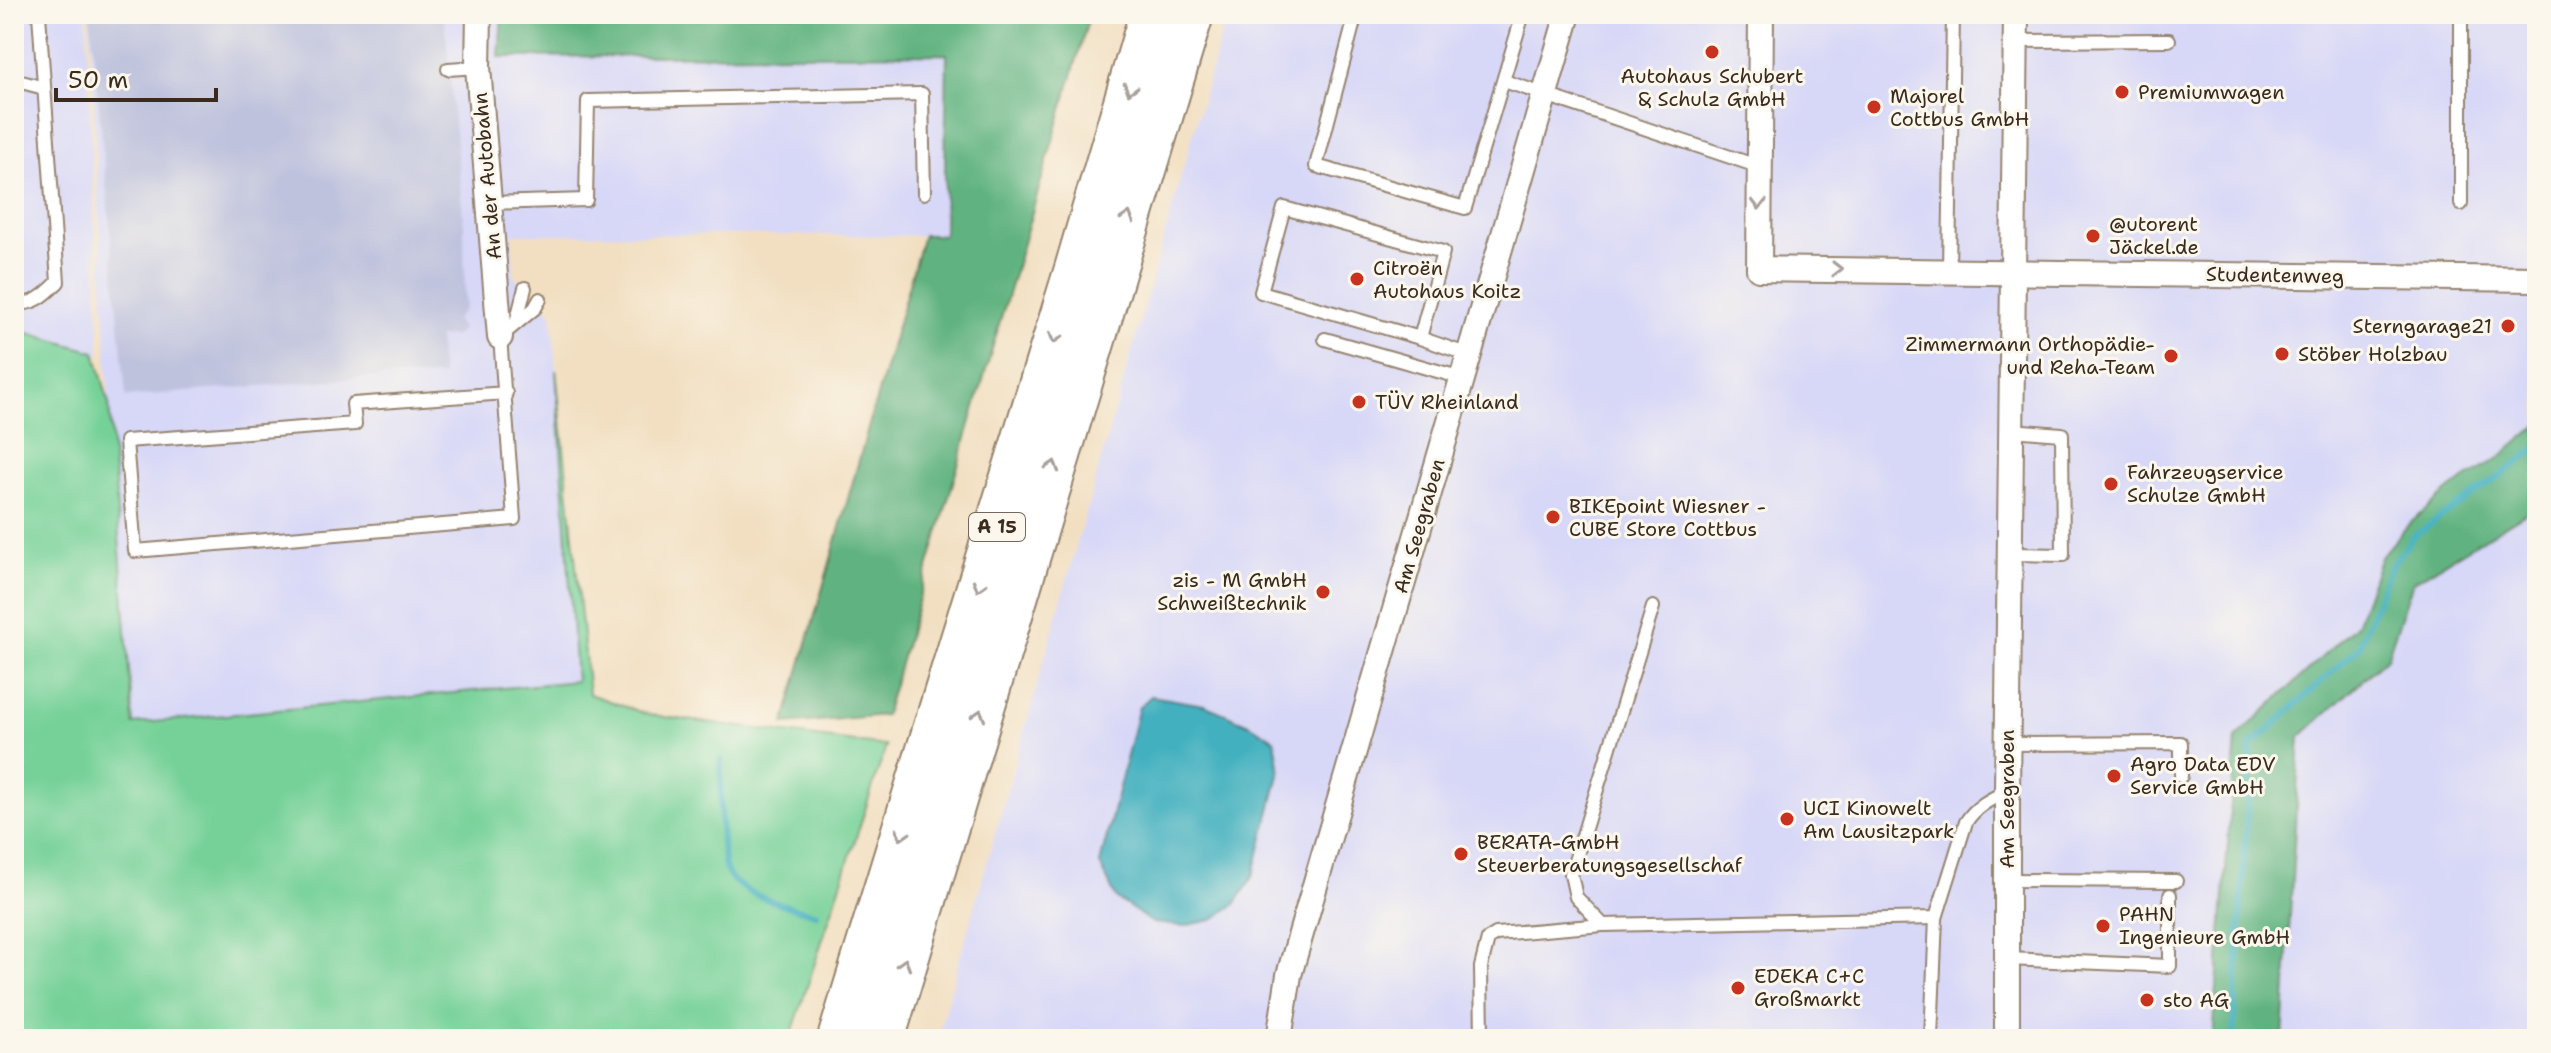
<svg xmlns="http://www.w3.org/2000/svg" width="2551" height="1053" font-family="'Shantell Sans',sans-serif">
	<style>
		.built { fill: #d7d7f8 }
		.industrial { fill: #bfc2dd }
		.green { fill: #76d198; stroke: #587e5b; stroke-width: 2 }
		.forest { fill: #60b380; stroke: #4e6e4f; stroke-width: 2 }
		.water { fill: #42b0bf; stroke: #3e6d6e; stroke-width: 2 }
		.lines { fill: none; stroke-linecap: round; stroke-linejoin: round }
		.stream { stroke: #42b0bf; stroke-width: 6 }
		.service-casing { stroke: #968470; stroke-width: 16 }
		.minor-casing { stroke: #968470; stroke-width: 28 }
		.motorway-casing { stroke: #968470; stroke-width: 48 }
		.service { stroke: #fff; stroke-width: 12 }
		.minor { stroke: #fff; stroke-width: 24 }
		.motorway { stroke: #fff; stroke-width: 44 }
		.oneway { stroke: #a79f9a }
		.poi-dot { fill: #c8321e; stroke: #fbf7ec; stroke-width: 3 }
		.labels { text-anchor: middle; stroke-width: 6; stroke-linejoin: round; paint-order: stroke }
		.shield { fill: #fbf7ec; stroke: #75685c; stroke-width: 2 }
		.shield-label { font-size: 18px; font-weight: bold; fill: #3b2a1e }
		.poi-label { font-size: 20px; fill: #3b2a1e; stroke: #fbf7ec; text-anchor: start }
		.street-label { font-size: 20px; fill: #3b2a1e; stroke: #fbf7ec }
	</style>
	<rect width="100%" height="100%" fill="#fbf7ec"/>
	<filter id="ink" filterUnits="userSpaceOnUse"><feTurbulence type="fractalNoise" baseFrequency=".0125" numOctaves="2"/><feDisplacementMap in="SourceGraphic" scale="16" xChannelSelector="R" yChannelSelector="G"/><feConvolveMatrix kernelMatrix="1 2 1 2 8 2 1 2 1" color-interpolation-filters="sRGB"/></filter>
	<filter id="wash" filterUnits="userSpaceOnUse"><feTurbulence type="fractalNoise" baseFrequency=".006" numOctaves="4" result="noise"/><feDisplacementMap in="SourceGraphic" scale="32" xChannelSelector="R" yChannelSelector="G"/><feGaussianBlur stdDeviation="1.8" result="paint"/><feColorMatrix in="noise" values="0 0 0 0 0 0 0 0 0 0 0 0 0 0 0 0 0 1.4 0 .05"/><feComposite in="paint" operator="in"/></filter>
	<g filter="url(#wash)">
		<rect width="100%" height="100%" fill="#f2dfc1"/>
		<g class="built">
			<polygon points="14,14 86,14 100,356 14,331"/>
			<polygon points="89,14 1086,14 1012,236 512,234 514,277 552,313 576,681 133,724 109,404"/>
			<polygon points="1227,14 2537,14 2537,426 2499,458 2452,488 2381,557 2356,625 2236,738 2213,1039 937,1039"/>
			<polygon points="2537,506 2537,1039 2283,1039 2300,737 2387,658 2413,582"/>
		</g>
		<polygon class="industrial" points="90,14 444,14 464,228 465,308 455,320 462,329 455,336 438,337 442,376 370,377 126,397"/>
		<polygon class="green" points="14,329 95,352 109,404 133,724 576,681 556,370 589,694 649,715 886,746 790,1039 14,1039"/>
		<g class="forest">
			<polygon points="502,14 1090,14 885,715 784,724 923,235 944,235 947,54 499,57"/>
			<polygon points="2537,426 2537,506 2413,582 2387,658 2300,737 2283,1039 2213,1039 2236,738 2356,625 2381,557 2408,525 2452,488 2499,458"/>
		</g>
		<polygon class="water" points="1151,696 1204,705 1251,725 1275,740 1280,771 1253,877 1235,904 1212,920 1183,926 1153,923 1116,898 1100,864 1139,707"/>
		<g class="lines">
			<g class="stream">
				<path d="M721,760c0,21 -2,97 6,112 12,24 65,35 89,42"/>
				<polyline points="2233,1039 2251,746 2358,648 2392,565 2414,536 2503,474 2537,448"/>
			</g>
		</g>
	</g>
	<g filter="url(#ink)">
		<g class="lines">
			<defs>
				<g id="service">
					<polyline points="1356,14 1316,166 1465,208 1523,14"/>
					<polyline points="2015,41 2169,40"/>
					<polyline points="448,69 478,67"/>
					<polyline points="14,80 44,88"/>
					<polyline points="1504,81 1760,167"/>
					<polyline points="489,203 586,200 588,101 922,94 924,193"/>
					<polyline points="2461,204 2461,14"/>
					<polyline points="1949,270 1953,14"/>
					<path d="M14,304c20,1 30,-8 44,-22l-19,-268"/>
					<polyline points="516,323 525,288"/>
					<polyline points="1420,338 1443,252 1284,208 1261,292 1420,338 1469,355"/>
					<polyline points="1325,339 1462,378"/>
					<polyline points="506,393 353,404 355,424 126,441 135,551 514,519 500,337 535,308 540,299"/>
					<polyline points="2010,554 2063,555 2062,434 2011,430"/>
					<polyline points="2008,744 2181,743 2181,776"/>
					<polyline points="2007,880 2176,881"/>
					<polyline points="1603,925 1576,897 1571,874 1653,607"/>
					<polyline points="2007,959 2170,966 2170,895"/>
					<path d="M1482,1039l-1,-72 7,-28 8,-5 107,-9 333,-7 30,-96c10,-16 25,-23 41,-31"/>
					<polyline points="1931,1039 1936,918"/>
				</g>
				<g id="minor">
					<polyline points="479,14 478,67 500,337"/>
					<polyline points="1761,14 1759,269 2537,279"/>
					<polyline points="1279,1039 1289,975 1568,14"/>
					<polyline points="2007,1039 2007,791 2016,14"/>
				</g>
				<g id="motorway">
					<polyline points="840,1039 1077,269 1152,14"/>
					<polyline points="882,1039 1191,14"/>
				</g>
			</defs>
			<use href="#service" class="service-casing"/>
			<use href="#minor" class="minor-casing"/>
			<use href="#motorway" class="motorway-casing"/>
			<use href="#service" class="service"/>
			<use href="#minor" class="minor"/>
			<use href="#motorway" class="motorway"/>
		</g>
		<defs><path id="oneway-chevron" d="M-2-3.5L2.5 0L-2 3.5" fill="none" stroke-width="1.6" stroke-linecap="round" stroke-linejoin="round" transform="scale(2)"/></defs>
		<g class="oneway">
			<use href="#oneway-chevron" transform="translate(1130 89) rotate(106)"/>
			<use href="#oneway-chevron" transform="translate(1759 204) rotate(91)"/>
			<use href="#oneway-chevron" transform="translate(1128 217) rotate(-73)"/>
			<use href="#oneway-chevron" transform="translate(1837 269)"/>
			<use href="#oneway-chevron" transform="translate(1055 338) rotate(107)"/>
			<use href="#oneway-chevron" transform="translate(1053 466) rotate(-73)"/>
			<use href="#oneway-chevron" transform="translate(979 586) rotate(107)"/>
			<use href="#oneway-chevron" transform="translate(979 715) rotate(-73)"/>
			<use href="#oneway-chevron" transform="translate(902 835) rotate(107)"/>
			<use href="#oneway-chevron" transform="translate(904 964) rotate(-73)"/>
		</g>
	</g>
	<g class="poi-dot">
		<circle cx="1712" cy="52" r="8"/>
		<circle cx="2122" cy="92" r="8"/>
		<circle cx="1874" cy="107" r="8"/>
		<circle cx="2093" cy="236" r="8"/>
		<circle cx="1357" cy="279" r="8"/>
		<circle cx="2508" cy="326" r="8"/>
		<circle cx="2282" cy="354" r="8"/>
		<circle cx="2171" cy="356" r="8"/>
		<circle cx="1359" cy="402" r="8"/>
		<circle cx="2111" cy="484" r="8"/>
		<circle cx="1553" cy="517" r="8"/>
		<circle cx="1323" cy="592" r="8"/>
		<circle cx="2114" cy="776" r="8"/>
		<circle cx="1787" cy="819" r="8"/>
		<circle cx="1461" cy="854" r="8"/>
		<circle cx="2103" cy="926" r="8"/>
		<circle cx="1738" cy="988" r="8"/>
		<circle cx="2147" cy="1000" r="8"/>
	</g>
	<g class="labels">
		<rect class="shield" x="969" y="513" width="56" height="28" rx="6"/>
		<g class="shield-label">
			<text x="997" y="533">A 15</text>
		</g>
		<g class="poi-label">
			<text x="1712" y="83" text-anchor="middle">Autohaus Schubert<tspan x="1712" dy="23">&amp; Schulz GmbH</tspan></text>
			<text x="2138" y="99">Premiumwagen</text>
			<text x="1890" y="103">Majorel<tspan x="1890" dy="23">Cottbus GmbH</tspan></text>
			<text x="2109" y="231">@utorent<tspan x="2109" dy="23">Jäckel.de</tspan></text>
			<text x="1373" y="275">Citroën<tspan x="1373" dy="23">Autohaus Koitz</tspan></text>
			<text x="2492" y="333" text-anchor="end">Sterngarage21</text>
			<text x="2155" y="351" text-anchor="end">Zimmermann Orthopädie-<tspan x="2155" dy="23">und Reha-Team</tspan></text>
			<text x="2298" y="361">Stöber Holzbau</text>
			<text x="1375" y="409">TÜV Rheinland</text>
			<text x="2127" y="479">Fahrzeugservice<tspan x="2127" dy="23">Schulze GmbH</tspan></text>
			<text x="1569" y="513">BIKEpoint Wiesner -<tspan x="1569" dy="23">CUBE Store Cottbus</tspan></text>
			<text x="1307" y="587" text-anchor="end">zis - M GmbH<tspan x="1307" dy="23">Schweißtechnik</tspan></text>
			<text x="2130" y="771">Agro Data EDV<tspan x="2130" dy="23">Service GmbH</tspan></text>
			<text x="1803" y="815">UCI Kinowelt<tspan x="1803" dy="23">Am Lausitzpark</tspan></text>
			<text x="1477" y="849">BERATA-GmbH<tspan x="1477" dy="23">Steuerberatungsgesellschaf</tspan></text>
			<text x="2119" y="921">PAHN<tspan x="2119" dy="23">Ingenieure GmbH</tspan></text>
			<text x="1754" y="983">EDEKA C+C<tspan x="1754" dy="23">Großmarkt</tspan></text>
			<text x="2163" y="1007">sto AG</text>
		</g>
		<g class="street-label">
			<text transform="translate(487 176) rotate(-95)" y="7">An der Autobahn</text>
			<text transform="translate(2275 275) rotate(1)" y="7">Studentenweg</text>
			<text transform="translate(1419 526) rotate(-74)" y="7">Am Seegraben</text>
			<text transform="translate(2007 799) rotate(-90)" y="7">Am Seegraben</text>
		</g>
	</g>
	<rect width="2551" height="1053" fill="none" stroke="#fbf7ec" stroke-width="48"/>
	<path d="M56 88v12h160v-12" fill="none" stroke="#3b2a1e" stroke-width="4"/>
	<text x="68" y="88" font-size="24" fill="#3b2a1e" stroke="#fbf7ec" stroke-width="6" paint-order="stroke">50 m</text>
</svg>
